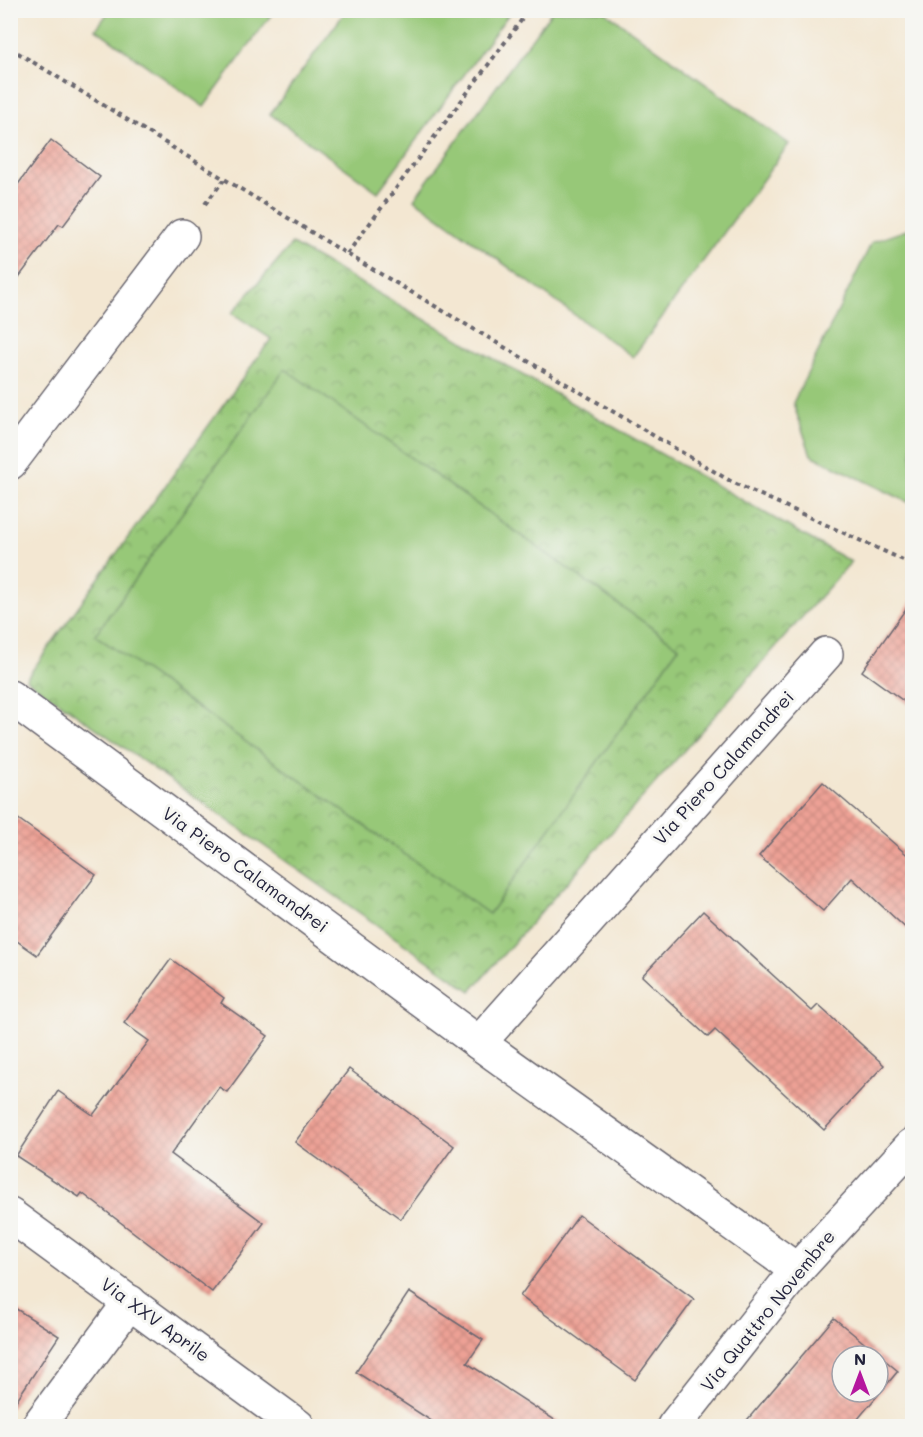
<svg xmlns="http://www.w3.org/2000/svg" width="923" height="1437" font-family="Mali,sans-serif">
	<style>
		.park { fill: url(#park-crowns); stroke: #5c755a; stroke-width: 1.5 }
		.pitch { fill: #97c878; stroke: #5c755a; stroke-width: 1.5 }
		.building { fill: url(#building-cross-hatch); fill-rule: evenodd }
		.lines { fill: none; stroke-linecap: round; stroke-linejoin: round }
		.minor-casing { stroke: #6b6770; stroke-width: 36 }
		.tertiary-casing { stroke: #6b6770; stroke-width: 36 }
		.path { stroke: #6b6770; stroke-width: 4; stroke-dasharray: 4.5 4.5; stroke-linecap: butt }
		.minor { stroke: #fff; stroke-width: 33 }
		.tertiary { stroke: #fff; stroke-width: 33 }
		.labels { text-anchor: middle; stroke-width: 6; stroke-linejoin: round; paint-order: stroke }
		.street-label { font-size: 18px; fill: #22223b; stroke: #f6f6f2 }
	</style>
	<defs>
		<pattern id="park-crowns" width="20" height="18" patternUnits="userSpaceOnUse" patternTransform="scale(1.5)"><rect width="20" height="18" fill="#97c878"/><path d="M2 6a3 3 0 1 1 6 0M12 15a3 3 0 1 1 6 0" fill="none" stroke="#7ba264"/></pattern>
		<pattern id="building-cross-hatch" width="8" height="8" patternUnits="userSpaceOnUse" patternTransform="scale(1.5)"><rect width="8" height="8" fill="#eda195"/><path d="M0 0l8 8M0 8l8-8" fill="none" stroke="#cb8a81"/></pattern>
	</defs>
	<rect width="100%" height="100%" fill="#f6f6f2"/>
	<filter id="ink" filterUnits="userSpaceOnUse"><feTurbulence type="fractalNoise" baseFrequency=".0167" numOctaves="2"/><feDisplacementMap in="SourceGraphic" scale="12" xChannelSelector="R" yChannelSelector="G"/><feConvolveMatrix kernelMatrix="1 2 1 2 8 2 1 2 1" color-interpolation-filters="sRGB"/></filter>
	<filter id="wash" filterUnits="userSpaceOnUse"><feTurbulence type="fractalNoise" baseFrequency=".008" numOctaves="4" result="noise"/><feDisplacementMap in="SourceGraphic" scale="24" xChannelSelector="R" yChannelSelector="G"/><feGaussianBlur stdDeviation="1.35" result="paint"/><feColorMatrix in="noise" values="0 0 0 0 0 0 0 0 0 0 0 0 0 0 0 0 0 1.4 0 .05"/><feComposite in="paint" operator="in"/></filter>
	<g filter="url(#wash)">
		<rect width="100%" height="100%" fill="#f3e7d2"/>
		<polygon class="park" points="292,244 851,562 471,991 26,679 271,339 232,313"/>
		<g class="pitch">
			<polygon points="110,10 274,10 274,11 204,107 96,29"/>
			<polygon points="346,11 511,11 378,192 270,114"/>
			<polygon points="552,11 604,11 789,144 633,357 414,199"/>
			<polygon points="912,228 912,504 811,455 793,403 872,242"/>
			<polygon points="285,369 679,647 489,914 95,635"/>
		</g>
		<g id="blocks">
			<g class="building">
				<polygon points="51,140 100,177 63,226 59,224 10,289 10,195"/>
				<polygon points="912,600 912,707 862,671"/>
				<polygon points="823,782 912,859 912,934 852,878 823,911 759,856"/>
				<polygon points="10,813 96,875 37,955 10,936"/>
				<polygon points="703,911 812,1011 818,1005 884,1065 824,1130 715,1030 708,1037 642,976"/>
				<polygon points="171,959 224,998 221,1003 268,1036 227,1092 219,1087 171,1154 264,1223 212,1292 82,1193 79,1197 16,1156 58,1091 93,1115 149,1041 124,1023"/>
				<polygon points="349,1069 454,1146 401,1219 295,1142"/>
				<polygon points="579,1215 694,1299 635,1380 520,1296"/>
				<polygon points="409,1292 483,1340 467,1363 564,1426 439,1426 356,1372"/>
				<polygon points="10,1305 59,1336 10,1410"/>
				<path d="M834,1318l64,53 -46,55h-110zM842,1356h36v36h-36z"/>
			</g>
		</g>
	</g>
	<g filter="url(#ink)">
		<use href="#blocks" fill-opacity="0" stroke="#6b6770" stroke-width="1.5"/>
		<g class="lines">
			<defs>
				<g id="minor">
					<polyline points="10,463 182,236"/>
					<polyline points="10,697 479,1043 797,1270"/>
					<polyline points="479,1043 826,654"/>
					<polyline points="10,1215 298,1426"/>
					<polyline points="38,1426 130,1302"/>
				</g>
				<polyline id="tertiary" points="674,1426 797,1270 912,1145"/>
			</defs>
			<use href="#minor" class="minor-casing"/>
			<use href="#tertiary" class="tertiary-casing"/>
			<g class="path">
				<polyline points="10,48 347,254 732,482 912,564"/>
				<polyline points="205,204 224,180"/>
				<polyline points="347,254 529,10"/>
			</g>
			<use href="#minor" class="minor"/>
			<use href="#tertiary" class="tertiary"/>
		</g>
	</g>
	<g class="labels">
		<g class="street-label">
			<text transform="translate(724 768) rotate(-48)" y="6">Via Piero Calamandrei</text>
			<text transform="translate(245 870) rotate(36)" y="6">Via Piero Calamandrei</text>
			<text transform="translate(768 1311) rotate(-51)" y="6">Via Quattro Novembre</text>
			<text transform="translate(155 1320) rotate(36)" y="6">Via XXV Aprile</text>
		</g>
	</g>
	<rect width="923" height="1437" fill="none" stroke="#f6f6f2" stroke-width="36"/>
	<g transform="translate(860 1374)"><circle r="28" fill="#f6f6f2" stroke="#a1a1a9" stroke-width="1.5"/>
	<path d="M0-4.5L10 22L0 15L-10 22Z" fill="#b5179e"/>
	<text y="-9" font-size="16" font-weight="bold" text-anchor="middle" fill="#22223b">N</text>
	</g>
</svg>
